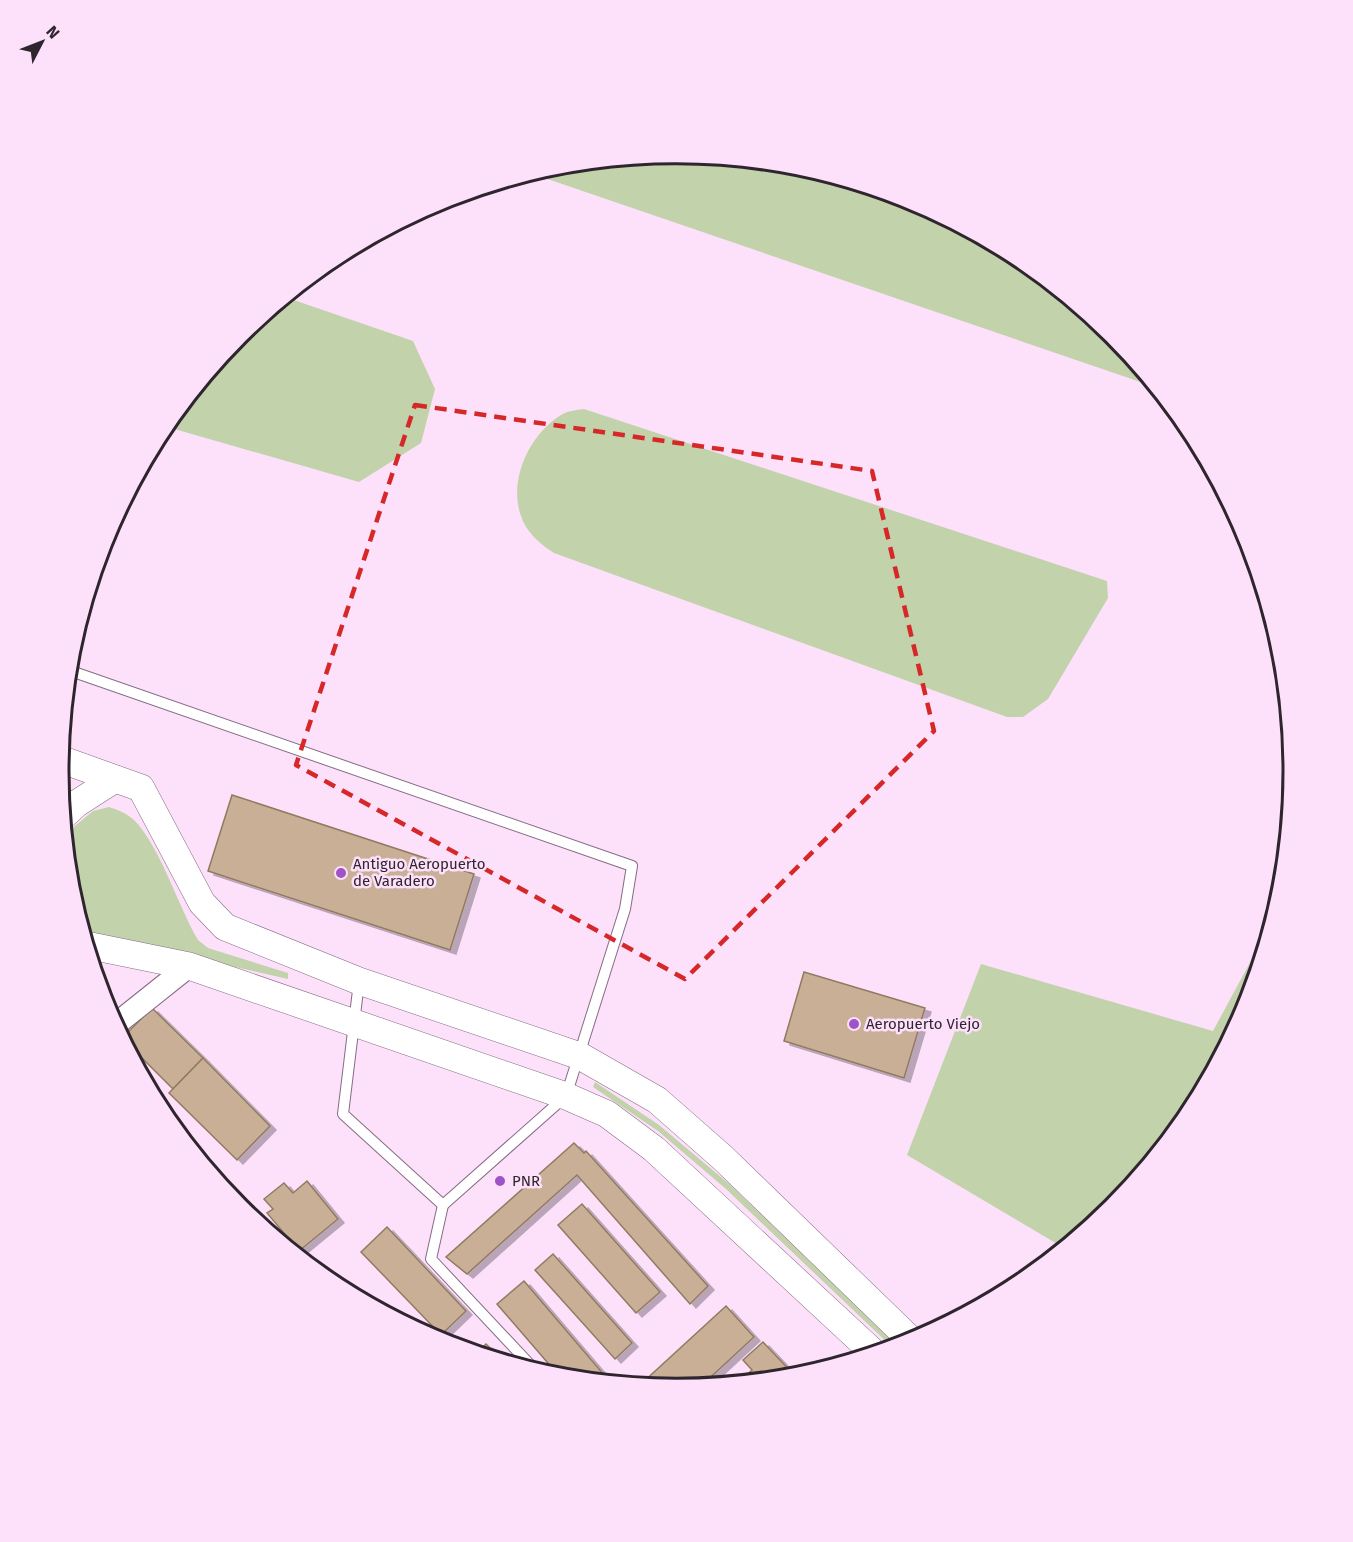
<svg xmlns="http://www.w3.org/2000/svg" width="1353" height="1542" font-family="'Fira Sans',sans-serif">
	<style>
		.green { fill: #c2d2aa }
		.building { fill: #c8af95; stroke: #917a61; stroke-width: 1.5; filter: url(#shadow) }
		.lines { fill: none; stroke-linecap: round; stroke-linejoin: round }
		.service-casing { stroke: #856c83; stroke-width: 12 }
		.minor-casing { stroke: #856c83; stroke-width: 24 }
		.tertiary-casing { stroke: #856c83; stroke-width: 28 }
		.service { stroke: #fff; stroke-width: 10 }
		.minor { stroke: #fff; stroke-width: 22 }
		.tertiary { stroke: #fff; stroke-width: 27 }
		.marked { fill: none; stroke: #d62828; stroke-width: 4.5; stroke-dasharray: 12 8; stroke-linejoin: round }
		.poi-dot { fill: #9e53c6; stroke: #fde1fb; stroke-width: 2 }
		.labels { text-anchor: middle; stroke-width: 5; stroke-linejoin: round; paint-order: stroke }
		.poi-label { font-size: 15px; fill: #2f252e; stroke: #fde1fb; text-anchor: start }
		.rim { fill: none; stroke: #2f252e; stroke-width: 3 }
	</style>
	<defs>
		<filter id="shadow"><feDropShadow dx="6" dy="4" stdDeviation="0" flood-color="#0004"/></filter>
	</defs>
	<rect width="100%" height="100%" fill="#fde1fb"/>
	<g class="green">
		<polygon points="677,153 797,165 913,200 1020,257 1114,334 1158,388 530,173 556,165"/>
		<polygon points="285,297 413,341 435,389 421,443 359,482 164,426 240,334"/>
		<path d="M584,409l523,172 1,17 -60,101 -25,18h-16l-453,-164c-14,-9 -28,-21 -33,-37 -13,-37 9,-82 40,-101 6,-4 16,-5 23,-6z"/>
		<path d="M109,807c9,3 17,6 25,13 26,26 44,86 64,120l10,8 80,25v6l-205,-47 -13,-41 -5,-57 28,-23z"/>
		<polygon points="1267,931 1270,932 1247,1008 1190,1115 1113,1208 1064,1248 907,1155 981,964 1213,1031"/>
		<polygon points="595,1082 659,1125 728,1183 898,1346 893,1348 726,1189 658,1131 593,1087"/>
	</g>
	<g class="building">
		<polygon points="232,795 474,874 450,950 208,871"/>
		<polygon points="804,972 925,1008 904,1078 784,1041"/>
		<polygon points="152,1008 203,1058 173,1089 122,1038"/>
		<polygon points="203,1058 270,1126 237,1160 169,1093"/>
		<polygon points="574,1143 584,1153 586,1151 708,1286 690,1304 577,1175 467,1274 446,1257"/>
		<polygon points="307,1181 338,1219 299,1251 267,1213 273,1209 264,1199 284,1183 293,1193"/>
		<polygon points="582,1204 660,1292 636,1313 558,1225"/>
		<polygon points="387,1227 466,1311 441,1335 361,1252"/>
		<polygon points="553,1254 632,1343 615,1359 535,1270"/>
		<polygon points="524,1281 611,1383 560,1377 497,1304"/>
		<polygon points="726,1306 754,1337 700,1387 676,1389 640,1385"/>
		<polygon points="763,1342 796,1377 738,1383 752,1370 743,1360"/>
		<polygon points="486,1344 505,1362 477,1353"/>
	</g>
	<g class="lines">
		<defs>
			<g id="service">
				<polyline points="68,670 632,866 625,909 566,1096 443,1205 343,1114 359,982"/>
				<polyline points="443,1205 431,1259 536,1371"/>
			</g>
			<polyline id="minor" points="115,1025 189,966"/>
			<g id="tertiary">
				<polyline points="60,759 141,788 202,903 225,927 359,981 580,1056 657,1100 723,1158 913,1342"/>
				<polyline points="63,816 76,804 115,779"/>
				<polyline points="86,945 189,966 566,1096 607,1114 654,1149 875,1354"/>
			</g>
		</defs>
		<use href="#service" class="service-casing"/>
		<use href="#minor" class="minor-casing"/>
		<use href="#tertiary" class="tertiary-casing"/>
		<use href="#service" class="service"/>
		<use href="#minor" class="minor"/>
		<use href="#tertiary" class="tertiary"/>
	</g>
	<path class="marked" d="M415,405l457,66 62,260 -249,248 -389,-214z"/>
	<g class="poi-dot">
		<circle cx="341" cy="873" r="6"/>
		<circle cx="854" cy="1024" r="6"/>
		<circle cx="500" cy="1181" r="6"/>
	</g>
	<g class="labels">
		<g class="poi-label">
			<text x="353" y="869">Antiguo Aeropuerto<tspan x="353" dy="17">de Varadero</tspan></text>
			<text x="866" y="1029">Aeropuerto Viejo</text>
			<text x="512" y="1186">PNR</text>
		</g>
	</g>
	<path d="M0 0H1353V1542H0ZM69 771a607 607 0 1 1 1214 0a607 607 0 1 1-1214 0Z" fill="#fde1fb" fill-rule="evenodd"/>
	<path class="rim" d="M69 771a607 607 0 1 1 1214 0a607 607 0 1 1-1214 0Z"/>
	<g transform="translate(42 42) rotate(48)" stroke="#fde1fb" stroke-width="4.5" paint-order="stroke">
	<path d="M0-4.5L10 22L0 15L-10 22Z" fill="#2f252e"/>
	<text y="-9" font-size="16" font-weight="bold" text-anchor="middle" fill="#2f252e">N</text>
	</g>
</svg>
